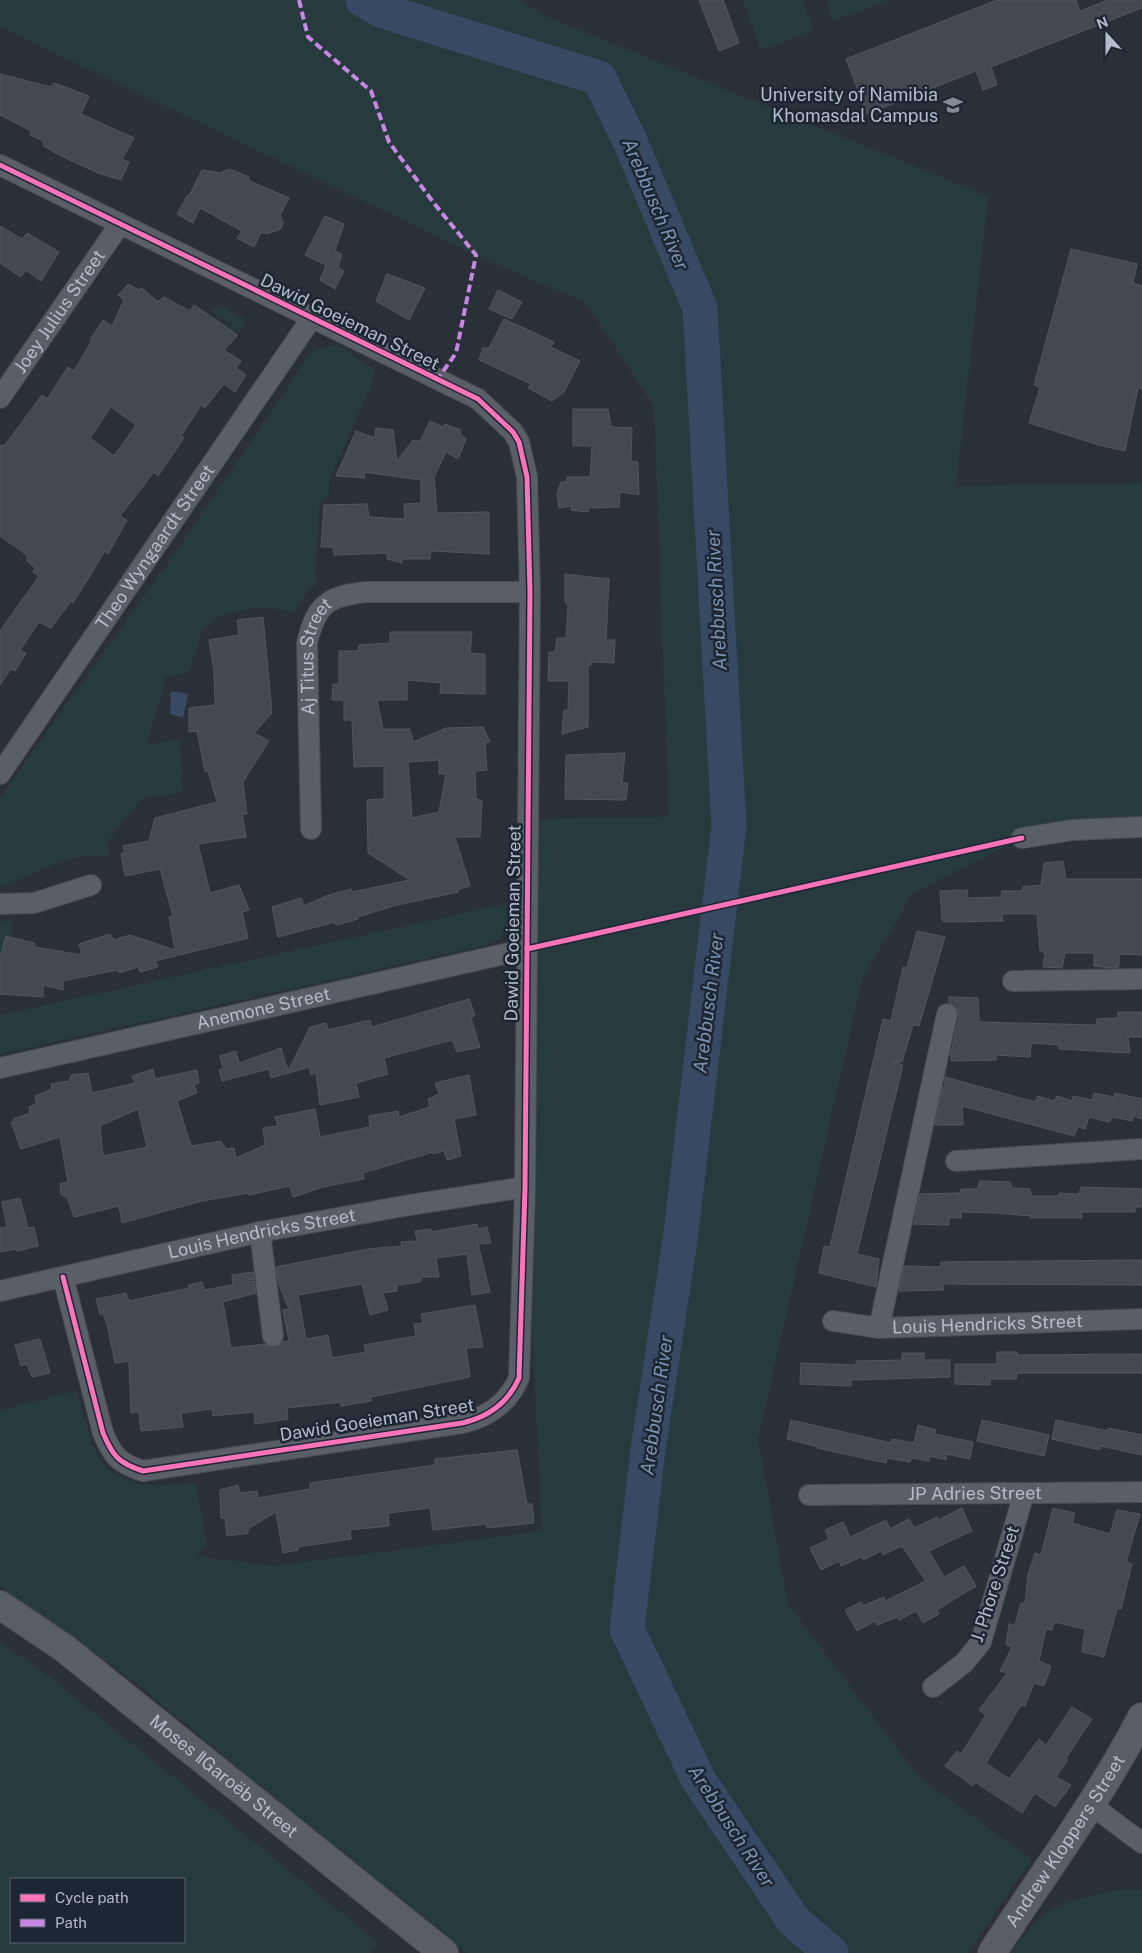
<svg xmlns="http://www.w3.org/2000/svg" width="1142" height="1953" font-family="'Public Sans',sans-serif">
	<style>
		.green { fill: #273a3e; fill-rule: evenodd }
		.water { fill: #384963 }
		.lines { fill: none; stroke-linecap: round; stroke-linejoin: round }
		.river { stroke: #384963; stroke-width: 35 }
		.building { fill: #444950; stroke: #52575f; fill-rule: evenodd }
		.street-casing { stroke: #484c53; stroke-width: 22 }
		.secondary-casing { stroke: #484c53; stroke-width: 30 }
		.street { stroke: #5a5e66; stroke-width: 20 }
		.secondary { stroke: #595d64; stroke-width: 28 }
		.quiet { stroke: #c787e3; stroke-width: 4; stroke-dasharray: 8 4; stroke-linecap: butt }
		.cycleway-casing { stroke: #1d2633; stroke-width: 8 }
		.cycleway { stroke: #fb73b8; stroke-width: 5 }
		.labels { text-anchor: middle; stroke-width: 5; stroke-linejoin: round; paint-order: stroke }
		.poi-label { font-size: 18px; fill: #b4bcc9; stroke: #1d2633; text-anchor: end }
		.street-label { font-size: 18px; fill: #b4bcc9; stroke: #1d2633 }
		.water-label { font-size: 19px; font-style: italic; fill: #7c92b1; stroke: #1d2633 }
	</style>
	<rect width="100%" height="100%" fill="#2a3038"/>
	<g class="green">
		<path d="M0,0h521l19,14 448,182 -32,290 186,-3v344l-120,11 -109,55 -51,87 -104,459 30,165 132,174 112,81 -64,94h-501l-185,-148 -146,-122 -136,-96v-177l76,-19c5,14 17,60 24,69 24,31 62,27 96,22l11,64 -11,10 78,10 268,-35 -17,-344 3,-368 141,-2 -15,-410 -68,-104 -110,-48 -476,-228z"/>
		<polygon points="743,0 803,0 814,31 761,50"/>
		<polygon points="826,0 890,0 833,21"/>
		<polygon points="219,305 246,320 240,332 233,330 230,323 211,312"/>
		<path d="M338,345l34,23 4,6 -47,107v13l-9,9 -5,73 4,7 -10,7 -15,22 -32,-5 -39,7 -21,17 -13,42 -23,3 -19,68 33,-4 3,52 -41,6 -34,43 2,15c-40,-3 -70,14 -105,30l-5,-1v-88l168,-234 124,-182c14,-24 17,-33 46,-36z"/>
		<path d="M507,901l9,6c-4,24 -7,27 -29,38l-487,109v-39l501,-110z"/>
		<polygon points="6,920 12,922 14,933 5,939 0,955 0,923"/>
		<path d="M0,1643l36,23 342,276 -7,11h-371zM11,1879h173v63h-173z"/>
		<path d="M1118,1890h24v63h-131c30,-49 55,-52 107,-63z"/>
	</g>
	<polygon class="water" points="172,691 188,694 183,718 170,714 171,697 169,696"/>
	<g class="lines">
		<polyline class="river" points="363,0 383,11 599,78 630,141 700,308 729,826 680,1240 648,1450 627,1629 698,1779 793,1920 831,1953"/>
	</g>
	<g class="building">
		<polygon points="699,0 723,0 739,43 719,51"/>
		<polygon points="997,0 1076,0 1080,11 1108,0 1142,0 1142,8 991,67 997,85 983,90 976,71 867,114 846,59"/>
		<polygon points="0,74 51,87 54,83 89,96 81,114 134,138 122,159 129,162 121,180 98,173 59,155 44,146 43,141 30,135 31,131 0,115"/>
		<polygon points="229,169 249,177 248,180 289,198 280,215 283,222 281,229 267,234 261,232 254,247 237,238 242,231 200,208 193,223 177,214 187,196 190,194 202,170 220,173"/>
		<polygon points="325,216 344,224 335,251 342,254 338,267 344,271 335,289 320,280 326,265 305,255"/>
		<polygon points="0,226 22,239 27,233 59,252 41,281 26,270 21,277 0,263"/>
		<polygon points="1071,249 1137,264 1133,283 1142,286 1142,389 1138,388 1125,451 1099,445 1029,423 1040,388 1034,385"/>
		<polygon points="387,274 425,288 409,320 376,301"/>
		<path d="M128,284l11,6 3,-2 16,14 6,-5 26,14 4,-6 44,30 -14,15 17,11 -5,7 10,7 -11,17 -11,-8 -19,24 -4,-3 -20,31 3,2 -26,38 -4,-4 -34,44 7,4 -19,34 -3,-3 -32,52 -2,-2 -20,27 -12,-6 -19,28 6,3 -11,18 -4,-2 -11,16v-54l39,-55 -6,-4 2,-4 -9,-8 2,-4 -28,-20v-90l5,-1 37,-50 5,4 21,-32 6,4 17,-29 -1,-2 13,-20 9,6 12,-26 -6,-5zM111,407l25,18 -22,31 -24,-18z"/>
		<polygon points="498,290 522,302 512,319 489,309"/>
		<polygon points="504,319 554,342 551,347 580,361 564,392 552,401 528,388 531,384 479,360 483,348 489,348"/>
		<polygon points="573,409 608,409 611,427 632,428 631,461 638,462 639,495 620,492 619,507 588,508 588,512 571,510 572,506 559,508 557,494 561,482 567,482 567,477 590,477 592,446 573,446"/>
		<polygon points="430,421 443,427 445,424 461,430 460,434 466,439 458,459 446,452 434,477 437,513 489,512 489,554 431,551 430,559 402,559 402,563 387,559 387,553 334,555 333,547 321,547 324,505 367,504 369,517 405,519 404,504 421,503 421,480 364,472 365,478 336,476 356,431 375,438 376,428 393,430 397,461 413,440 420,441"/>
		<polygon points="565,574 609,579 606,640 615,640 614,663 591,662 591,665 588,665 588,727 562,734 564,710 568,710 569,681 548,681 549,652 555,652 557,638 566,638 568,607 565,601"/>
		<polygon points="263,617 272,713 254,733 269,741 243,782 247,814 242,814 246,837 198,844 210,893 239,885 249,910 242,912 248,938 155,961 158,967 140,972 138,967 119,973 117,970 63,981 63,990 43,985 43,997 0,994 0,957 6,936 34,943 35,947 82,955 79,944 110,934 114,940 130,935 175,950 169,917 173,916 160,869 125,876 121,854 125,853 123,846 149,841 155,818 217,802 208,771 205,772 197,731 189,732 189,708 215,705 214,671 209,640 239,635 237,620"/>
		<path d="M390,632h82l-2,21 15,1v40l-45,-1 1,-10 -34,-3v20h-30l6,29h27l3,13 33,-14 37,-1 7,15 -5,1 2,27 -12,1 1,28 6,2 -2,36h-25l15,49 -13,4 1,2 -61,13 -39,12v2l-22,6 -1,-3 -57,15 -6,-30 29,-9 3,8 22,-10 25,-7 1,3 58,-12 -42,-27 -1,-53 17,-1v-33l-30,1 -2,-47h-8v-20h-12l1,-16h6v-33h19l1,-6 31,-2zM439,760v14h7l-7,38 -27,6 -4,-56z"/>
		<polygon points="625,753 622,783 628,783 626,800 565,799 566,755"/>
		<polygon points="1063,861 1066,879 1142,879 1142,955 1119,954 1119,967 1111,968 1094,966 1094,953 1065,953 1062,968 1043,967 1045,953 1040,951 1037,914 1002,914 1003,921 944,922 942,919 940,891 968,890 967,898 1001,897 1002,891 1022,891 1023,887 1041,885 1044,863"/>
		<polygon points="917,931 945,937 919,1026 913,1025 902,1062 892,1062 903,1065 857,1254 879,1259 876,1287 819,1273 824,1246 830,1247 883,1019 891,1021 903,967 907,968"/>
		<polygon points="949,997 978,998 979,1022 1096,1025 1097,1019 1117,1018 1118,1012 1142,1012 1142,1037 1128,1037 1130,1053 1059,1049 1059,1045 1031,1043 1030,1057 996,1055 996,1060 951,1061 951,1052 959,1016 958,1010 949,1002"/>
		<polygon points="469,999 475,1015 471,1018 480,1047 457,1052 452,1040 384,1058 388,1074 356,1083 359,1097 320,1105 316,1073 311,1075 309,1067 271,1078 269,1069 222,1081 219,1070 223,1068 220,1056 236,1051 239,1063 281,1048 288,1071 310,1027 326,1023 328,1030 370,1020 372,1027"/>
		<path d="M153,1069l2,10 42,-9 2,13 -5,2 3,8 -20,8 14,45 30,-5 5,8 8,-1 2,10 29,-13 -2,-17 15,-2 -3,-9 40,-8 5,28 50,-10 -1,-11 29,-5 1,6 31,-10 -2,-8 11,-5 -4,-11 34,-8 7,40 -22,4 7,37 -14,4 -3,-9 -11,3v-2l-70,21 1,6 -41,8 -30,10 -3,-11 -41,9v-2l-47,8 -80,22 -3,-17 -45,11 -6,-18 -7,-5 -1,-10 8,-2 -8,-45 -39,12 -10,-27 3,-1 -1,-2 17,-6 -1,-6 8,-4 -2,-7 17,-7 -1,-5 18,-3 2,-6 17,-2 4,20 43,-10 -3,-7zM138,1109l9,38 -44,9 -3,-30z"/>
		<polygon points="945,1077 1035,1102 1038,1096 1054,1101 1057,1096 1072,1101 1073,1096 1092,1100 1094,1093 1114,1097 1115,1093 1142,1099 1142,1119 1133,1116 1132,1121 1113,1117 1109,1122 1089,1117 1085,1129 1078,1127 1074,1136 962,1106 963,1125 935,1125 943,1087 945,1087"/>
		<polygon points="980,1181 1010,1182 1012,1188 1030,1189 1031,1196 1058,1196 1059,1193 1079,1194 1081,1187 1142,1189 1142,1207 1135,1207 1135,1212 1082,1212 1082,1218 1031,1218 1031,1216 998,1213 961,1212 961,1218 949,1218 949,1225 914,1224 920,1194 960,1193 961,1189 977,1189"/>
		<polygon points="20,1198 28,1228 34,1227 38,1246 17,1251 16,1249 0,1252 0,1228 7,1227 2,1202"/>
		<polygon points="477,1224 478,1229 487,1227 491,1243 478,1244 490,1292 472,1295 467,1254 436,1258 439,1277 422,1277 420,1282 397,1285 397,1291 383,1293 388,1310 370,1315 362,1284 298,1295 306,1339 328,1335 332,1358 366,1352 364,1345 416,1336 414,1324 423,1323 421,1314 475,1305 483,1347 466,1348 470,1377 371,1397 371,1401 341,1406 341,1402 287,1408 288,1419 255,1424 254,1412 213,1416 212,1409 181,1413 183,1427 141,1431 139,1412 131,1413 129,1361 115,1363 107,1324 103,1314 100,1314 96,1299 126,1293 129,1301 189,1288 188,1285 202,1282 204,1290 233,1285 232,1275 253,1272 254,1280 248,1279 249,1282 254,1281 256,1293 223,1302 231,1348 264,1344 275,1348 283,1342 289,1341 283,1310 289,1309 278,1282 276,1267 368,1249 402,1246 401,1242 417,1241 415,1231 431,1229 431,1232"/>
		<polygon points="1142,1260 1142,1285 942,1284 944,1290 899,1291 904,1266 940,1267 941,1262"/>
		<polygon points="40,1339 50,1373 32,1377 27,1364 21,1366 15,1345"/>
		<polygon points="997,1352 1017,1352 1017,1355 1142,1354 1142,1373 1017,1373 1016,1379 990,1379 990,1385 955,1384 955,1364 997,1364"/>
		<polygon points="902,1353 924,1353 924,1360 950,1360 950,1377 851,1380 851,1386 800,1384 801,1363 856,1365 856,1361 902,1360"/>
		<polygon points="791,1420 891,1443 892,1439 914,1443 918,1425 936,1430 934,1434 973,1442 970,1459 947,1454 946,1460 930,1456 929,1461 911,1458 910,1462 887,1458 886,1463 817,1448 818,1447 787,1439"/>
		<polygon points="982,1420 1049,1435 1044,1456 977,1441"/>
		<polygon points="1056,1420 1108,1431 1108,1428 1142,1435 1142,1455 1101,1446 1100,1450 1052,1439"/>
		<polygon points="517,1450 527,1504 532,1504 534,1523 487,1528 486,1524 433,1530 430,1508 388,1513 389,1526 350,1530 351,1539 298,1547 298,1550 283,1553 276,1512 248,1529 248,1533 227,1536 225,1519 221,1518 220,1490 238,1485 240,1493 257,1491 258,1498 310,1489 310,1483 435,1465 435,1459"/>
		<polygon points="962,1508 972,1531 929,1551 944,1577 964,1566 976,1586 937,1610 939,1614 923,1623 916,1611 899,1620 897,1617 877,1625 875,1621 857,1631 845,1610 861,1602 863,1606 884,1597 885,1601 926,1581 902,1546 883,1555 881,1551 863,1560 861,1557 841,1566 839,1561 821,1570 810,1548 829,1539 825,1530 843,1522 850,1537 886,1520 890,1529 909,1519 914,1528 937,1517 938,1520"/>
		<polygon points="1053,1508 1075,1513 1072,1523 1110,1534 1117,1510 1140,1514 1126,1562 1132,1564 1121,1609 1117,1608 1104,1657 1082,1652 1085,1629 1054,1622 1052,1630 1046,1629 1039,1661 1051,1666 1044,1686 1034,1683 1025,1706 1021,1705 986,1763 1009,1779 1039,1739 1046,1745 1072,1707 1092,1719 1066,1758 1068,1760 1056,1777 1071,1785 1055,1807 1035,1793 1022,1813 975,1782 973,1786 945,1766 957,1751 961,1754 986,1715 979,1710 1007,1673 1000,1671 1012,1647 1006,1645 1009,1624 1015,1625 1021,1603 1025,1603 1028,1575 1035,1553 1041,1555"/>
	</g>
	<g class="lines">
		<defs>
			<g id="street">
				<path d="M0,165l478,234 35,33 6,10 8,35 3,115 -5,595 -6,191c-11,25 -30,39 -57,45l-319,48c-25,-8 -30,-15 -40,-38l-40,-156"/>
				<path id="s1" d="M0,398l120,-174"/>
				<path id="s2" d="M0,774l311,-455"/>
				<path id="s3" d="M311,829l-4,-186c9,-38 20,-47 59,-51h164"/>
				<polyline points="1022,838 1073,830 1142,827"/>
				<polyline points="0,904 34,903 91,885"/>
				<polyline points="1013,981 1142,979"/>
				<path id="s4" d="M0,1068l527,-119"/>
				<polyline points="956,1161 1142,1149"/>
				<polyline points="260,1232 273,1336"/>
				<path id="s5" d="M0,1291l260,-59 144,-26 121,-19"/>
				<path id="s6" d="M833,1321l46,7 263,-9"/>
				<polyline points="879,1328 947,1014"/>
				<path id="s7" d="M809,1495l333,-3"/>
				<polyline points="933,1687 964,1663 981,1642 1024,1493"/>
				<polyline points="1090,1804 1142,1843"/>
			</g>
			<g id="secondary">
				<path id="s8" d="M0,1605l64,43 380,305"/>
				<path id="s9" d="M992,1953c50,-78 107,-153 150,-236"/>
			</g>
		</defs>
		<use href="#street" class="street-casing"/>
		<use href="#secondary" class="secondary-casing"/>
		<use href="#street" class="street"/>
		<use href="#secondary" class="secondary"/>
		<polyline class="quiet" points="299,0 308,37 371,91 389,142 433,202 476,255 456,353 437,380"/>
		<defs>
			<g id="cycleway">
				<path d="M0,165l478,234 35,33 6,10 8,35 3,115 -5,595 -6,191c-11,25 -30,39 -57,45l-319,48c-25,-8 -30,-15 -40,-38l-40,-156"/>
				<polyline points="527,949 1022,838"/>
			</g>
		</defs>
		<use href="#cycleway" class="cycleway-casing"/>
		<use href="#cycleway" class="cycleway"/>
	</g>
	<defs>
		<symbol id="university-bare" viewBox="-9 -9 18 18"><path d="M0-5L7-2L0 1L-7-2ZM-4 1L0 2.5L4 1V4Q0 6-4 4Z" fill="#848b96" stroke="#1d2633" stroke-width="2.5" paint-order="stroke"/></symbol>
	</defs>
	<g fill-rule="evenodd">
		<use href="#university-bare" x="939" y="91" width="28" height="28"/>
	</g>
	<g class="labels">
		<g class="poi-label">
			<text x="938" y="101">University of Namibia<tspan x="938" dy="21">Khomasdal Campus</tspan></text>
		</g>
		<g class="street-label">
			<text dy="6" stroke="none"><textPath href="#s1" startOffset="105">Joey Julius Street</textPath></text>
			<text transform="translate(350 322) rotate(26)" y="6">Dawid Goeieman Street</text>
			<text dy="6" stroke="none"><textPath href="#s2" startOffset="275">Theo Wyngaardt Street</textPath></text>
			<text dy="6" stroke="none"><textPath href="#s3" startOffset="174">Aj Titus Street</textPath></text>
			<text transform="translate(513 923) rotate(-89)" y="6">Dawid Goeieman Street</text>
			<text dy="6" stroke="none"><textPath href="#s4" startOffset="270">Anemone Street</textPath></text>
			<text dy="6" stroke="none"><textPath href="#s5" startOffset="268">Louis Hendricks Street</textPath></text>
			<text dy="6" stroke="none"><textPath href="#s6" startOffset="155">Louis Hendricks Street</textPath></text>
			<text transform="translate(377 1420) rotate(-9)" y="6">Dawid Goeieman Street</text>
			<text dy="6" stroke="none"><textPath href="#s7" startOffset="166">JP Adries Street</textPath></text>
			<text transform="translate(995 1584) rotate(-72)" y="6">J. Phore Street</text>
			<text dy="6" stroke="none"><textPath href="#s8" startOffset="282">Moses ǁGaroëb Street</textPath></text>
			<text dy="6" stroke="none"><textPath href="#s9" startOffset="134">Andrew Kloppers Street</textPath></text>
		</g>
		<g class="water-label">
			<text transform="translate(656 204) rotate(67)" y="7">Arebbusch River</text>
			<text transform="translate(716 600) rotate(-93)" y="7">Arebbusch River</text>
			<text transform="translate(708 1003) rotate(-83)" y="7">Arebbusch River</text>
			<text transform="translate(656 1405) rotate(-82)" y="7">Arebbusch River</text>
			<text transform="translate(732 1826) rotate(57)" y="7">Arebbusch River</text>
		</g>
	</g>
	<rect x="10" y="1878" width="175" height="65" fill="#1d2633" stroke="#59626f"/>
	<rect x="20" y="1894" width="25" height="8" fill="#fb73b8" stroke="#59626f"/>
	<text x="55" y="1903" font-size="15" fill="#b4bcc9">Cycle path</text>
	<rect x="20" y="1919" width="25" height="8" fill="#c787e3" stroke="#59626f"/>
	<text x="55" y="1928" font-size="15" fill="#b4bcc9">Path</text>
	<g transform="translate(1107 35) rotate(339)" stroke="#1d2633" stroke-width="4" paint-order="stroke">
	<path d="M0-4L9 19L0 12L-9 19Z" fill="#b4bcc9"/>
	<text y="-8" font-size="14" font-weight="bold" text-anchor="middle" fill="#b4bcc9">N</text>
	</g>
</svg>
